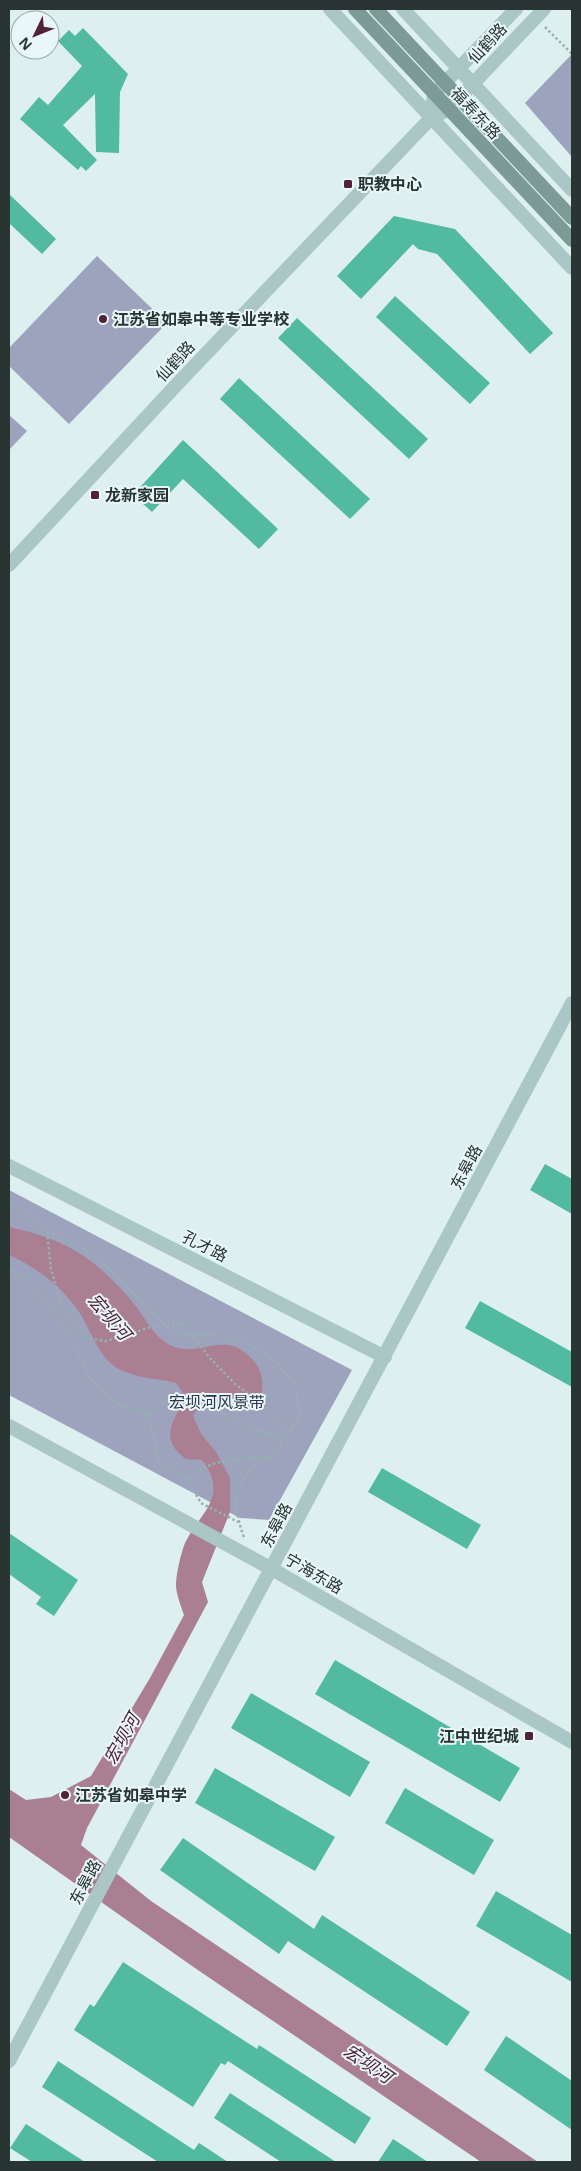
<svg xmlns="http://www.w3.org/2000/svg" width="581" height="2171" font-family="'Open Sans','Noto Sans SC',sans-serif">
	<style>
		.green { fill: #9ea3bd }
		.water { fill: #aa7f92 }
		.pier { fill: #ddefef }
		.building { fill: #51baa0 }
		.lines { fill: none; stroke-linecap: round; stroke-linejoin: round }
		.path { stroke: #94b2b0; stroke-width: 2.5; stroke-dasharray: 2.5 2.5; stroke-linecap: butt }
		.minor { stroke: #aac6c5; stroke-width: 14 }
		.tertiary { stroke: #aac6c5; stroke-width: 14 }
		.secondary { stroke: #7c9a96; stroke-width: 14 }
		.path-bridge { stroke: #94b2b0; stroke-width: 2.5; stroke-dasharray: 2.5 2.5; stroke-linecap: butt }
		.tertiary-bridge { stroke: #aac6c5; stroke-width: 14 }
		.poi-dot { fill: #522237; stroke: #e9f7f8; stroke-width: 2 }
		.labels { text-anchor: middle; stroke-width: 4; stroke-linejoin: round; paint-order: stroke }
		.street-label { font-size: 16px; fill: #293532; stroke: #e9f7f8 }
		.poi-label { font-size: 16px; font-weight: bold; fill: #293532; stroke: #e9f7f8; text-anchor: start }
		.park-label { font-size: 16px; fill: #2f3350; stroke: #e9f7f8 }
		.water-label { font-size: 18px; font-style: italic; fill: #522237; stroke: #e9f7f8 }
	</style>
	<rect width="100%" height="100%" fill="#ddefef"/>
	<g class="green">
		<polygon points="572,54 572,157 525,103"/>
		<polygon points="97,256 167,323 69,424 9,366 9,348"/>
		<polygon points="9,415 27,431 9,450"/>
		<polygon points="9,1190 352,1370 269,1520 240,1518 9,1395"/>
	</g>
	<path class="water" d="M9,1227c58,12 89,33 126,78 11,14 19,32 35,40 31,15 53,-18 82,14 10,11 11,20 10,34l-9,7 -12,3 -17,-8 -19,1 -12,20 8,18 15,18 14,26v34l-28,70 6,20 -121,226 -6,17 70,56 387,261h-57l-289,-196 -183,-129v-48l17,11 25,-3 40,-21 59,-98 34,-63c-3,-9 -8,-21 -8,-30 0,-11 5,-32 9,-42 15,-31 45,-46 17,-83l-16,-1c-28,-20 -13,-38 0,-62l-10,-14c-20,-5 -40,-4 -59,-15 -19,-12 -25,-35 -36,-53 -17,-27 -43,-47 -72,-60z"/>
	<polygon class="pier" points="549,9 572,9 572,22 567,28"/>
	<g class="building">
		<polygon points="83,28 128,74 120,92 119,153 96,152 95,94 63,125 97,160 86,171 81,166 78,170 20,119 39,97 48,105 82,66 58,41 69,30 75,36"/>
		<polygon points="9,194 56,239 42,254 9,223"/>
		<polygon points="394,216 455,229 553,333 530,354 437,254 418,249 413,244 361,299 337,276"/>
		<polygon points="395,296 490,383 470,404 376,317"/>
		<polygon points="297,318 428,439 409,459 278,338"/>
		<polygon points="239,378 370,499 350,519 220,399"/>
		<polygon points="183,440 278,529 259,549 183,479 152,512 133,495"/>
		<polygon points="545,1164 572,1179 572,1214 530,1190"/>
		<polygon points="480,1301 572,1352 572,1387 465,1328"/>
		<polygon points="382,1468 481,1525 467,1549 368,1492"/>
		<polygon points="9,1533 78,1580 54,1616 36,1604 41,1597 9,1574"/>
		<polygon points="335,1660 520,1768 500,1802 315,1694"/>
		<polygon points="251,1693 370,1762 350,1797 231,1728"/>
		<polygon points="215,1768 335,1837 315,1871 195,1803"/>
		<polygon points="405,1788 494,1840 474,1875 385,1823"/>
		<polygon points="183,1838 314,1929 322,1915 470,2012 447,2046 288,1941 279,1954 160,1870"/>
		<polygon points="496,1891 572,1935 572,1982 476,1926"/>
		<polygon points="123,1962 257,2049 259,2045 371,2118 355,2144 228,2061 225,2065 221,2063 193,2107 74,2030 90,2004 94,2007"/>
		<polygon points="506,2036 572,2081 572,2130 484,2070"/>
		<polygon points="58,2061 194,2150 199,2143 228,2162 158,2162 42,2087"/>
		<polygon points="230,2093 336,2162 281,2162 214,2118"/>
		<polygon points="26,2124 85,2162 32,2162 10,2148"/>
		<polygon points="393,2139 428,2162 378,2162"/>
	</g>
	<g class="lines">
		<g class="path">
			<polyline points="545,27 572,54"/>
			<polyline points="9,1199 47,1232 81,1247 113,1272 175,1334 211,1335 246,1343 273,1359 295,1384 300,1415 285,1439 254,1430 211,1406 173,1396 148,1414 116,1403 92,1381 68,1333 25,1276 9,1269"/>
			<polyline points="148,1414 160,1464 188,1481 201,1503 238,1522"/>
			<path d="M188,1480c18,-21 52,-22 78,-22"/>
			<path d="M244,1537c-13,-33 -11,-62 24,-79"/>
		</g>
		<g class="minor">
			<polyline points="330,9 572,268"/>
			<polyline points="403,9 572,190"/>
			<polyline points="9,1166 385,1357"/>
		</g>
		<g class="tertiary">
			<polyline points="431,118 434,94 516,9"/>
			<polyline points="9,565 180,381 431,118 449,109 503,52"/>
			<polyline points="9,1426 272,1569 572,1742"/>
			<polyline points="9,2061 572,1003"/>
		</g>
		<g class="secondary">
			<polyline points="355,9 572,240"/>
			<polyline points="376,9 572,218"/>
		</g>
		<polyline class="path-bridge" points="47,1232 51,1269 62,1306 85,1338 106,1341 161,1324 185,1324 209,1357 236,1385 266,1406 283,1426 280,1447 268,1458"/>
		<polyline class="tertiary-bridge" points="503,52 544,9"/>
	</g>
	<g class="poi-dot">
		<rect x="343" y="179" width="10" height="10" rx="2.5"/>
		<circle cx="103" cy="319" r="5"/>
		<rect x="90" y="490" width="10" height="10" rx="2.5"/>
		<rect x="524" y="1731" width="10" height="10" rx="2.5"/>
		<circle cx="65" cy="1795" r="5"/>
	</g>
	<g class="labels">
		<g class="street-label">
			<text transform="translate(487 43) rotate(-47)" y="6">仙鹤路</text>
			<text transform="translate(476 113) rotate(47)" y="6">福寿东路</text>
			<text transform="translate(175 361) rotate(-47)" y="6">仙鹤路</text>
			<text transform="translate(466 1167) rotate(-62)" y="6">东皋路</text>
			<text transform="translate(205 1246) rotate(27)" y="6">孔才路</text>
			<text transform="translate(276 1525) rotate(-62)" y="6">东皋路</text>
			<text transform="translate(314 1573) rotate(30)" y="6">宁海东路</text>
			<text transform="translate(85 1882) rotate(-62)" y="6">东皋路</text>
		</g>
		<g class="poi-label">
			<text x="358" y="190">职教中心</text>
			<text x="113" y="325">江苏省如皋中等专业学校</text>
			<text x="105" y="501">龙新家园</text>
			<text x="519" y="1742" text-anchor="end">江中世纪城</text>
			<text x="75" y="1801">江苏省如皋中学</text>
		</g>
		<g class="park-label">
			<text x="217" y="1408">宏坝河风景带</text>
		</g>
		<g class="water-label">
			<text transform="translate(109 1317) rotate(49)" y="6">宏坝河</text>
			<text transform="translate(122 1739) rotate(-61)" y="6">宏坝河</text>
			<text transform="translate(368 2064) rotate(34)" y="6">宏坝河</text>
		</g>
	</g>
	<rect width="581" height="2171" fill="none" stroke="#293532" stroke-width="20"/>
	<g transform="translate(35 35) rotate(227)"><circle r="24" fill="#e9f7f8" stroke="#9ca9a9"/>
	<path d="M0-4L9 19L0 12L-9 19Z" fill="#522237"/>
	<text y="-8" font-size="14" font-weight="bold" text-anchor="middle" fill="#293532">N</text>
	</g>
</svg>
